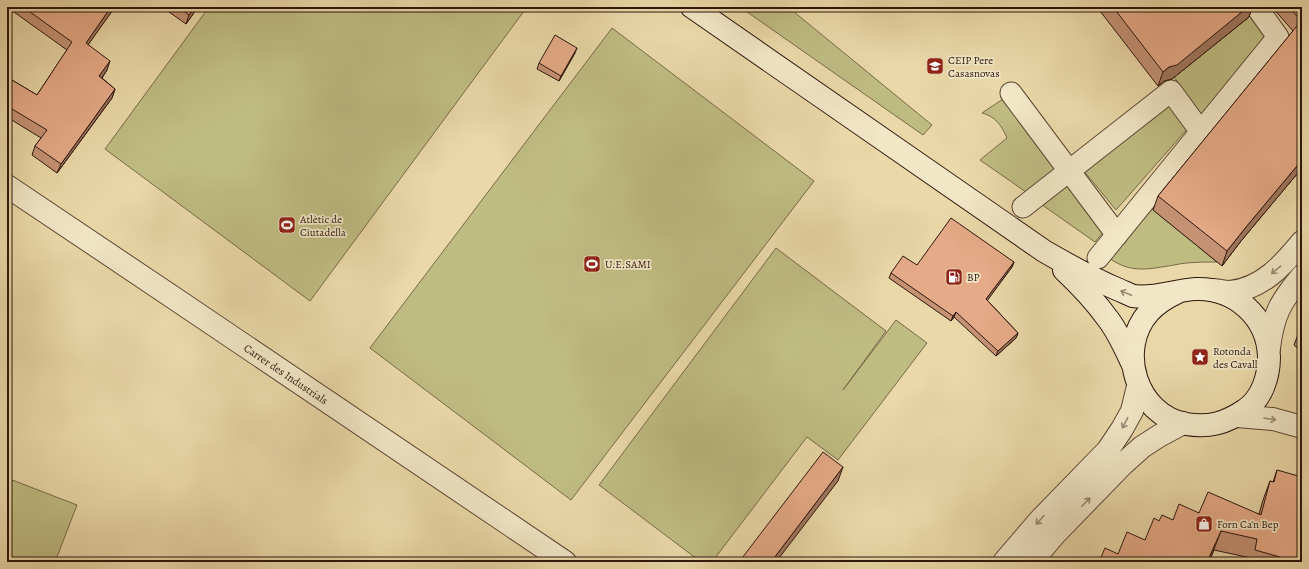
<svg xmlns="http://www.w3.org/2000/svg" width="1309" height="569" font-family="Alegreya,serif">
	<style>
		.green { fill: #bfbc82; stroke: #766948 }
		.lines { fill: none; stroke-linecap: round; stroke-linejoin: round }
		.pedestrian-casing { stroke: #5c4634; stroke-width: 23 }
		.minor-casing { stroke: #5c4634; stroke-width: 24 }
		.tertiary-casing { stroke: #5c4634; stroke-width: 24 }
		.secondary-casing { stroke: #2d160e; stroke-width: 24 }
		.pedestrian { stroke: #f1e6c6; stroke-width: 21 }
		.minor { stroke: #f1e6c6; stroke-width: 22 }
		.tertiary { stroke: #f1e6c6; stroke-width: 22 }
		.secondary { stroke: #f1e6c6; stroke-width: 22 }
		.wall { fill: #c59274; stroke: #2d160e }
		.shaded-wall { fill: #a0775e; stroke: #2d160e }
		.building { fill: #e5aa87; stroke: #2d160e }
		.oneway { stroke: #998873 }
		.labels { text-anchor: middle; stroke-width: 3.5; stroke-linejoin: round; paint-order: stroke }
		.poi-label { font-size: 11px; fill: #2d160e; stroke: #f1e6c6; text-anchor: start }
		.street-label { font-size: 11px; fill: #2d160e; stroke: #f1e6c6 }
	</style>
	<rect width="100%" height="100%" fill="#ead8a8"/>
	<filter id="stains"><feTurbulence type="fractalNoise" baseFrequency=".005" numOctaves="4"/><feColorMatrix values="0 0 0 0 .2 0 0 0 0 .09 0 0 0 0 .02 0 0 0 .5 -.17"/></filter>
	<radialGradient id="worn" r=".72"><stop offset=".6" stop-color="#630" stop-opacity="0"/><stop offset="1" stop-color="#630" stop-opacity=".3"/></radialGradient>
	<g class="green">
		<polygon points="209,7 527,7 310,301 105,149"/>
		<polygon points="740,7 788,7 932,125 923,135"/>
		<polygon points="1250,16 1267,38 1203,117 1174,77"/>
		<polygon points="612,28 814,181 571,500 370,348"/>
		<path d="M1003,99l53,69 -30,24 -46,-32 27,-22c-5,-12 -12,-22 -25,-25z"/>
		<polygon points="1170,105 1189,127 1116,210 1084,171"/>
		<polygon points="1070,184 1106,229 1095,242 1041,204"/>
		<path d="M1152,209l65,53c-14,0 -29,0 -43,3 -25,4 -43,9 -65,-7z"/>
		<polygon points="776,248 886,331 843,390 896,320 927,343 838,460 807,437 712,562 701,562 599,485"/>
		<polygon points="7,478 77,505 55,562 7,562"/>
	</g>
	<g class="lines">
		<defs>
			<g id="pedestrian">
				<polyline points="1011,93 1117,235"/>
				<polyline points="1023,207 1171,91 1201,132"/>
				<polyline points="1098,258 1278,37 1258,9"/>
			</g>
			<polyline id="minor" points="7,186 171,296 565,562"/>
			<g id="tertiary">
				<path d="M1212,290c5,0 12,2 18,2 32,-3 53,-27 72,-50"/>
				<path d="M1269,348c4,-34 12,-47 33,-72"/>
				<polyline points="1237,416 1273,419 1302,427"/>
				<polyline points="1004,562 1040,520 1108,450 1122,429 1132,411 1138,386"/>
				<polyline points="1031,562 1055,534 1123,464 1142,447 1159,436 1183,423"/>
			</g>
			<g id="secondary">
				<path d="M692,7l352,244c24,14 47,27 73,38 5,2 11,5 16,7 22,3 42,-6 63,-7 39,-1 72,28 73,68 0,19 -7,42 -24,53 -19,13 -36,18 -59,14 -50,-9 -70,-75 -37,-112 8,-9 18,-15 29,-20"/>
				<path d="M1064,270c16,15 31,31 44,49 10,13 17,29 24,44"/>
			</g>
		</defs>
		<use href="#pedestrian" class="pedestrian-casing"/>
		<use href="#minor" class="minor-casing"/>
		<use href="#tertiary" class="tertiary-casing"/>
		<use href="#secondary" class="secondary-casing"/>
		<use href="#pedestrian" class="pedestrian"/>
		<use href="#minor" class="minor"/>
		<use href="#tertiary" class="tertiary"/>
		<use href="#secondary" class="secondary"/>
	</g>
	<g class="wall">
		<polygon points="7,7 115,7 88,44 107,70 102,78 115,89 112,98 57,173 32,155 35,146 41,138 7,117 7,77 37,95 67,50"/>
		<polygon points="162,7 198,7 186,24"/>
		<polygon points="1101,7 1252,7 1249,17 1172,79 1164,81 1158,86 1100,11"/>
		<polygon points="1272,7 1302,7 1302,168 1241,241 1222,266 1153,210 1158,196 1293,31"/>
		<polygon points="575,53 559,81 537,69 539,63"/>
		<polygon points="1014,262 1012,267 987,300 1018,333 1016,338 996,356 954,317 951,321 889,278 891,273 917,265"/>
		<polygon points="1302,324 1302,353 1294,345"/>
		<polygon points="1277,470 1302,562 1249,562 1251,558 1214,550 1209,562 1099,562 1118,554 1145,540 1159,521 1173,520 1199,513 1259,514 1263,500 1270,481 1273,482"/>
	</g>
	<g class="shaded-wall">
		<polygon points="111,7 115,7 83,52 86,43"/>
		<polygon points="195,7 198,7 186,24 189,15"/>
		<polygon points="1248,7 1252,7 1249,17 1172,79 1164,81 1158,86 1163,72"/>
		<polygon points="577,48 575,53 559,81 561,76"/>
		<polygon points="110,61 107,70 96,86 99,76"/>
		<polygon points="115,89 112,98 57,173 61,164"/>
		<polygon points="1302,160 1302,168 1241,241 1222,266 1227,251 1246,227"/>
		<polygon points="1014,262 1012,267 984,305 986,299"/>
		<polygon points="956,312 954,317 951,321 953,316"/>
		<polygon points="1018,333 1016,338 996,356 998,351"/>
		<polygon points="843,467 838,481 776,562 771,562"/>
		<polygon points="1221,531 1209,562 1207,562"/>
	</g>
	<g class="building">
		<polygon points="23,7 111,7 86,43 110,61 99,76 115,89 61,164 35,146 47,130 7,106 7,77 37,95 72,42"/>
		<polygon points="178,7 195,7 189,15"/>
		<polygon points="1113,7 1248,7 1177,65 1169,67 1163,72"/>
		<polygon points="1289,7 1302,7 1302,160 1246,227 1227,251 1158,196 1301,21"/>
		<polygon points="555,35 577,48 561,76 539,63"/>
		<polygon points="951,218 1014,262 986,299 1018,333 998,351 956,312 953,316 891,273 903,256 917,265"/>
		<polygon points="823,452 843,467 771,562 739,562"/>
		<polygon points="1277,470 1302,477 1302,562 1294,562 1280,558 1280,557 1255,550 1257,539 1221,531 1207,562 1099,562 1105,548 1118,554 1127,532 1145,540 1154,518 1159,521 1162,515 1173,520 1179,504 1199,513 1208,492 1261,515 1270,481 1274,482"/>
	</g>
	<defs><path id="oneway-shaft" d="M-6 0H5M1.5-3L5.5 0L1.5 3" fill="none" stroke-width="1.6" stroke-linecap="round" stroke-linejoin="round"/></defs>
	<g class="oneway">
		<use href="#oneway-shaft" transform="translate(1276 270) rotate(140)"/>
		<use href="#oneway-shaft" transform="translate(1126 293) rotate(-158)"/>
		<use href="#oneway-shaft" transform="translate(1270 419) rotate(9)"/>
		<use href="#oneway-shaft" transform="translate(1125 423) rotate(118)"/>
		<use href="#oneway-shaft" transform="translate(1086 502) rotate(-46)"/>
		<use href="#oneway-shaft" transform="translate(1040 520) rotate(132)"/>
	</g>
	<defs>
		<symbol id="school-square" viewBox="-11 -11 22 22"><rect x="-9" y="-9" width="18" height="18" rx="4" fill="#8f2418" stroke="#f1e6c6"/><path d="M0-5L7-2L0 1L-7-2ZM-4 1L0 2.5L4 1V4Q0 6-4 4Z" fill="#fff"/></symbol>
		<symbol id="stadium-square" viewBox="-11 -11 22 22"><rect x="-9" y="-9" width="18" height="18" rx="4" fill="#8f2418" stroke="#f1e6c6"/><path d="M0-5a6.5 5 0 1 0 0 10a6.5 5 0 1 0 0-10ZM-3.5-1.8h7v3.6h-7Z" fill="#fff"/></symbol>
		<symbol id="fuel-square" viewBox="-11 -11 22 22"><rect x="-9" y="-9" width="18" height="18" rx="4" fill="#8f2418" stroke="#f1e6c6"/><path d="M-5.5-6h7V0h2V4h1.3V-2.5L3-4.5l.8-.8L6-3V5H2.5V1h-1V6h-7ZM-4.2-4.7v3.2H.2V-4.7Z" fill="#fff"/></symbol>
		<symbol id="sight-square" viewBox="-11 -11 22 22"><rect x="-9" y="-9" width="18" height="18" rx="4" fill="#8f2418" stroke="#f1e6c6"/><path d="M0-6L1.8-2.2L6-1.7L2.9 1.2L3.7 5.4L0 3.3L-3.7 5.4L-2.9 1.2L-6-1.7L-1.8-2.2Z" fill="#fff"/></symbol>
		<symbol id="shop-square" viewBox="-11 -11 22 22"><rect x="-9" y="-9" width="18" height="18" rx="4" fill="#8f2418" stroke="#f1e6c6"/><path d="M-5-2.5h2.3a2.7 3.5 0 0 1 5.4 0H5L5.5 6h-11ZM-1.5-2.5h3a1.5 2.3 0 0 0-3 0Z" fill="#fff"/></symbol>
	</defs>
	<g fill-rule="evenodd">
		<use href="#school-square" x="925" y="56" width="20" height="20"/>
		<use href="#stadium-square" x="277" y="215" width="20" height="20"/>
		<use href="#stadium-square" x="582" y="254" width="20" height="20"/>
		<use href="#fuel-square" x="944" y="267" width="20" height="20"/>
		<use href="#sight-square" x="1190" y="347" width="20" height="20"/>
		<use href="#shop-square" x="1194" y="514" width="20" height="20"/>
	</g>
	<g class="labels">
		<g class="poi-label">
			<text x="948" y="64">CEIP Pere<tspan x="948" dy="13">Casasnovas</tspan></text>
			<text x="300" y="223">Atlètic de<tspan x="300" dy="13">Ciutadella</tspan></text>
			<text x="605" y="268">U.E.SAMI</text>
			<text x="967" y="281">BP</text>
			<text x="1213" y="355">Rotonda<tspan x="1213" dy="13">des Cavall</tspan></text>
			<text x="1217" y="528">Forn Ca'n Bep</text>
		</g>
		<g class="street-label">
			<text transform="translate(286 374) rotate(34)" y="4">Carrer des Industrials</text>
		</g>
	</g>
	<rect width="1309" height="569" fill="none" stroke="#ead8a8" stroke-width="24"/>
	<rect x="8" y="8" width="1293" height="553" fill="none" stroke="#2d160e" stroke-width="2"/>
	<rect x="12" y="12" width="1285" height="545" fill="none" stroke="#2d160e"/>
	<rect width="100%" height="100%" filter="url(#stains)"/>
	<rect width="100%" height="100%" fill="url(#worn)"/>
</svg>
